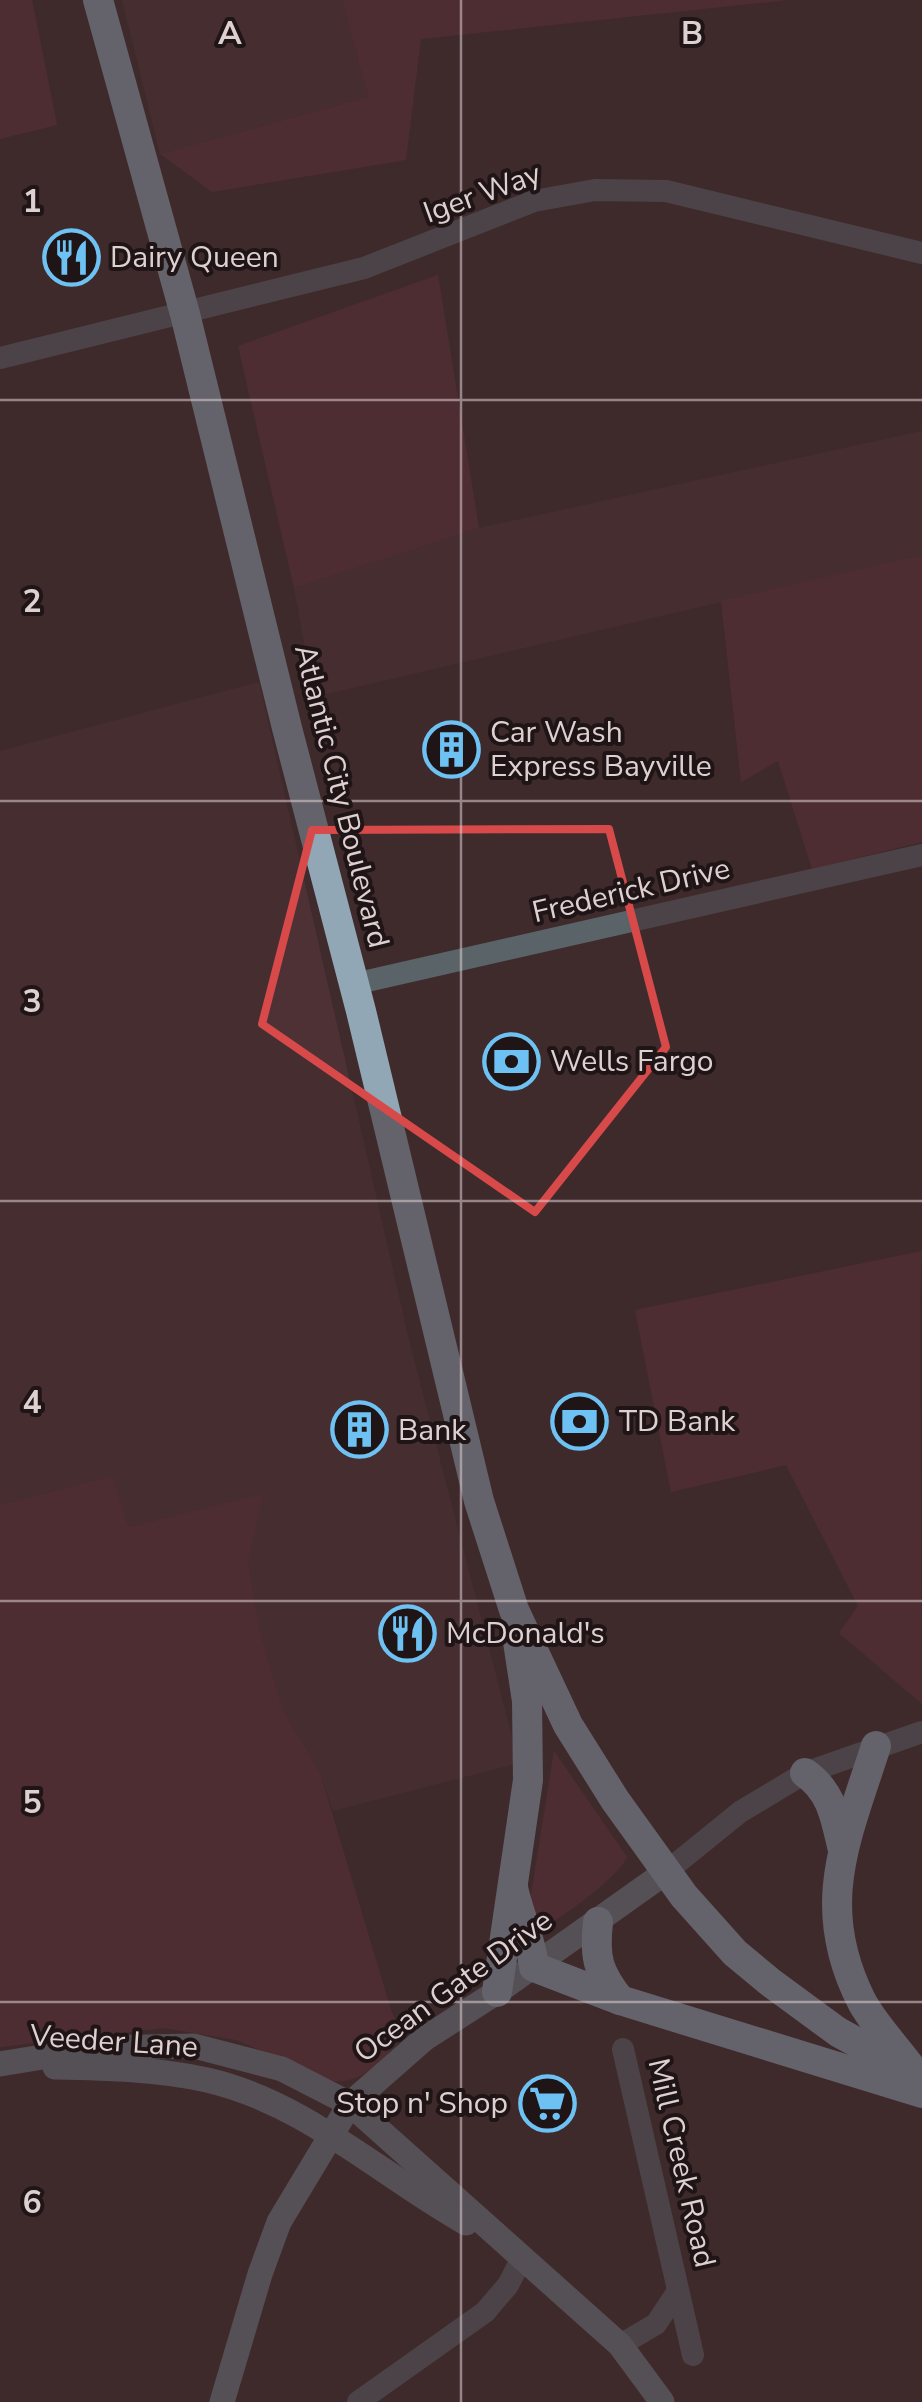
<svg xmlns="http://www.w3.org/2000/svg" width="922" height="2402" font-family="'Nunito Sans',sans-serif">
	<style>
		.built { fill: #4e3135 }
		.green { fill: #5d3238 }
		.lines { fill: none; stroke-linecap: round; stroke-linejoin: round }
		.street { stroke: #5a6368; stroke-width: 22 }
		.secondary { stroke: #707e87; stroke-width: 25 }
		.highway { stroke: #91a7b5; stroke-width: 30 }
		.marked { fill: none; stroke: #d84a4a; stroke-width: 8; stroke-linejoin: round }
		.grid { fill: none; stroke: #ded0d1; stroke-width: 2.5; stroke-opacity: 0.55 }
		.labels { text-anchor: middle; stroke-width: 8; stroke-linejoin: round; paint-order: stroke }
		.street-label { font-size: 30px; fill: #ded0d1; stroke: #1f1516 }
		.poi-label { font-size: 30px; fill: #ded0d1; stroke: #1f1516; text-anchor: start }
		.grid-label { font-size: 32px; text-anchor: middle; font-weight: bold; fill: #ded0d1; stroke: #1f1516; stroke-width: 8; stroke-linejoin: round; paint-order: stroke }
	</style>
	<rect width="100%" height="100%" fill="#3f2a2c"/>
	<g class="built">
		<polygon points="122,0 342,0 368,97 160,154"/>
		<polygon points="922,431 922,555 314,697 294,588 479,528"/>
		<polygon points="259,682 409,1340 512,1737 515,1764 333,1811 320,1773 283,1710 262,1639 248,1563 262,1495 127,1527 112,1476 0,1505 0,751"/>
	</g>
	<g class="green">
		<polygon points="0,0 32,0 57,125 0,139"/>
		<polygon points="342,0 787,0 421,39 406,160 212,192 160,154 368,97"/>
		<polygon points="438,275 479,528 294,588 238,346"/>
		<polygon points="922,555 922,842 812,869 778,761 741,782 721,601"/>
		<polygon points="922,1251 920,1296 922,1704 839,1633 858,1606 786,1465 671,1492 635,1310"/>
		<path d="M112,1476l16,51 135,-33 -15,69 14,76 21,71 37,63 72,240 11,19 -2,8c-20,20 -38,44 -68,41l-97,-41 -72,-12 -164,19v-542z"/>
		<path d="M554,1751l73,106c-9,20 -68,64 -89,72l-8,-28z"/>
	</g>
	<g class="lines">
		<g class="street">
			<polyline points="0,358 364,268 534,201 595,190 666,191 922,253"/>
			<polyline points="354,984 922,855"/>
			<polyline points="666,1872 740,1812 805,1773 922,1732"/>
			<polyline points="623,2049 693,2355"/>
			<polyline points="620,2345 656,2324 678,2291"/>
			<polyline points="358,2402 485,2312 508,2285 521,2260"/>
		</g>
		<g class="secondary">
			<polyline points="0,2064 98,2048 194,2046 282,2069 350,2104 620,2345 662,2402"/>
			<path d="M55,2067c50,1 103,2 152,13 97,22 174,95 259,143"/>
			<polyline points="222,2402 260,2274 279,2222 350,2104 424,2039 497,1992 666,1872"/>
		</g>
		<g class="highway">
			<polyline points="98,0 185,314 287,728 361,1011 479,1501 514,1610 568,1725 615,1800 684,1896 735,1953 770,1982 838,2032 922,2078"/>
			<path d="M876,1746c-30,94 -63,160 -14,256 12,22 31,42 47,63"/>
			<path d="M805,1773c26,18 30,43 37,73"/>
			<path d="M513,1888c6,27 18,51 21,79l86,33 302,93"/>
			<path d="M598,1922c-4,36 0,50 22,78"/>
			<polyline points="497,1992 528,1780 527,1701 518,1642"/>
		</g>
	</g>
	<path d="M0 0H922V2402H0ZM609,829l57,218 -131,165 -273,-188 50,-194z" fill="#3f2a2c" fill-opacity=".55" fill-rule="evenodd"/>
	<path class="marked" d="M609,829l57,218 -131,165 -273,-188 50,-194z"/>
	<path class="grid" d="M461,0v2402M0,400h922M0,801h922M0,1201h922M0,1601h922M0,2002h922"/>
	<defs>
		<symbol id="restaurant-ring" viewBox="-11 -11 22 22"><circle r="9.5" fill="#1f1516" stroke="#6ec2f3" stroke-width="1.5"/><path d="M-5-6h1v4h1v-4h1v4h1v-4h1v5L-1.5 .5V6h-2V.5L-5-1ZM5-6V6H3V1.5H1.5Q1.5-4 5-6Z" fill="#6ec2f3"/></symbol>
		<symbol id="building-ring" viewBox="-11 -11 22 22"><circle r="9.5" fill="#1f1516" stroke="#6ec2f3" stroke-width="1.5"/><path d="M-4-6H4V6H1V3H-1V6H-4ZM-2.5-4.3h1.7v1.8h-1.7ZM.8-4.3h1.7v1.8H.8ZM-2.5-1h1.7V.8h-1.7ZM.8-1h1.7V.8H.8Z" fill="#6ec2f3"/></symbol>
		<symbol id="bank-ring" viewBox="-11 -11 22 22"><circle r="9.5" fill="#1f1516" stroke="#6ec2f3" stroke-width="1.5"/><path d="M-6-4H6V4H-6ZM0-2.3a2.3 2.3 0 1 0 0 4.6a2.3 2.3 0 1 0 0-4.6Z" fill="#6ec2f3"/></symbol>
		<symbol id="supermarket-ring" viewBox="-11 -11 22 22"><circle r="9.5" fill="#1f1516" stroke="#6ec2f3" stroke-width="1.5"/><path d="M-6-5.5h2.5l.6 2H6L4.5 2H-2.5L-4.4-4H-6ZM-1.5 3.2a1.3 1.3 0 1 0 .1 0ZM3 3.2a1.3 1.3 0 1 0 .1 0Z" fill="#6ec2f3"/></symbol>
	</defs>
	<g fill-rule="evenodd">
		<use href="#restaurant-ring" x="40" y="226" width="63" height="63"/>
		<use href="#building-ring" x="420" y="718" width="63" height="63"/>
		<use href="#bank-ring" x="480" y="1030" width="63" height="63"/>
		<use href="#bank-ring" x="548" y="1390" width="63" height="63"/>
		<use href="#building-ring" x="328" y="1398" width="63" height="63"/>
		<use href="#restaurant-ring" x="376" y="1602" width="63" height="63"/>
		<use href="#supermarket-ring" x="516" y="2072" width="63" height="63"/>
	</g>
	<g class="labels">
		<g class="street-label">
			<text transform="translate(482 193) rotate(-20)" y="10">Iger Way</text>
			<text transform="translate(342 796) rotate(76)" y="10">Atlantic City Boulevard</text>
			<text transform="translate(631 890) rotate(-13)" y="10">Frederick Drive</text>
			<text transform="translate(453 1986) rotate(-36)" y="10">Ocean Gate Drive</text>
			<text transform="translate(114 2041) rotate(4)" y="10">Veeder Lane</text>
			<text transform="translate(682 2163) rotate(77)" y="10">Mill Creek Road</text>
		</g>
		<g class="poi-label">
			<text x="110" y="267">Dairy Queen</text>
			<text x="490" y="742">Car Wash<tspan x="490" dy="34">Express Bayville</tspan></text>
			<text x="550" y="1071">Wells Fargo</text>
			<text x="619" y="1431">TD Bank</text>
			<text x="398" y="1440">Bank</text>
			<text x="446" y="1643">McDonald's</text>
			<text x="508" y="2113" text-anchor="end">Stop n' Shop</text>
		</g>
	</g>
	<g class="grid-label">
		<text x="230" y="44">A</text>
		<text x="692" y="44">B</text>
		<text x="32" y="212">1</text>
		<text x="32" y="612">2</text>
		<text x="32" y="1012">3</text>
		<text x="32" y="1413">4</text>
		<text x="32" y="1813">5</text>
		<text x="32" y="2213">6</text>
	</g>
</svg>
